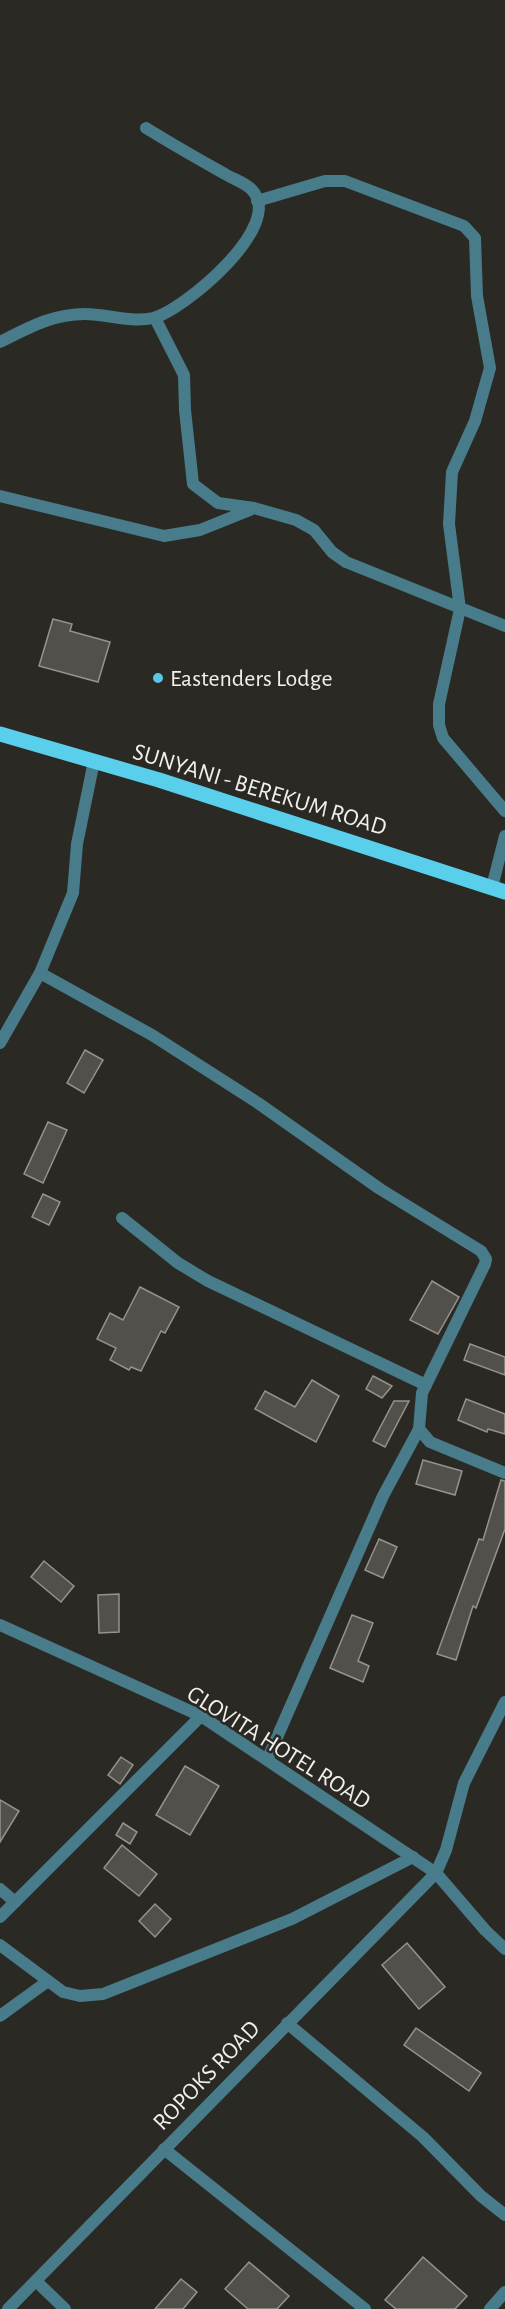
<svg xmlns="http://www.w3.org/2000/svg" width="505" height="2309" font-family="'Alegreya Sans',sans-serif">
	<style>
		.building { fill: #52504a; stroke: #95938c; stroke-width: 1.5 }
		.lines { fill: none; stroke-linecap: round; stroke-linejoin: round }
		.minor { stroke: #487c8a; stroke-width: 12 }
		.primary { stroke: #5acfec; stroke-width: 15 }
		.poi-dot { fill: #59c8e4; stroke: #2a2924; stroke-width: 2 }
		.labels { text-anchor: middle; stroke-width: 5; stroke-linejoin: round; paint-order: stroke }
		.poi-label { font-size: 24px; fill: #f1f0ec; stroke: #2a2924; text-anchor: start }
		.street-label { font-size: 24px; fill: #f1f0ec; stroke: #2a2924 }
	</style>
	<rect width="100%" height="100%" fill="#2a2924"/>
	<g class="building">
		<polygon points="53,619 72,624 70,631 110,642 98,682 39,666"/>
		<polygon points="85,1050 103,1060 84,1093 67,1083"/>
		<polygon points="48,1122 67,1130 43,1183 24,1174"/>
		<polygon points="43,1194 60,1202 49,1225 32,1217"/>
		<polygon points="432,1281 459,1297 438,1334 410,1320"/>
		<polygon points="140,1287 179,1307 165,1333 161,1331 141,1371 131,1367 129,1370 110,1360 116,1348 97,1339 110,1313 123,1320"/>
		<polygon points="470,1344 505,1357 505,1375 464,1360"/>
		<polygon points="373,1376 392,1386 382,1398 366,1389"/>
		<polygon points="312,1380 339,1396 316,1442 255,1409 265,1391 295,1407"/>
		<polygon points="466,1399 505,1414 505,1434 488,1429 487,1432 458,1420"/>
		<polygon points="394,1401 409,1401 385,1447 373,1441"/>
		<polygon points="423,1460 462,1471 455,1495 416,1484"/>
		<polygon points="501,1480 505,1481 505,1529 476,1608 473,1606 456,1660 437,1654 479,1539 483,1540"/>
		<polygon points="379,1539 397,1547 383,1578 365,1570"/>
		<polygon points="44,1561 74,1586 61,1602 31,1577"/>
		<polygon points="119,1594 119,1632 99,1633 98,1595"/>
		<polygon points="352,1615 373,1623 358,1661 369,1666 363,1682 330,1668"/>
		<polygon points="121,1757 133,1765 120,1784 108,1775"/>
		<polygon points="185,1766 219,1786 190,1835 156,1815"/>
		<polygon points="0,1800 19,1811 0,1842"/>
		<polygon points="123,1823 137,1832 130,1844 116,1835"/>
		<polygon points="122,1845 157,1874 139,1896 104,1868"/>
		<polygon points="155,1904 171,1919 155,1937 139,1921"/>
		<polygon points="407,1943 445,1987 419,2009 382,1965"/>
		<polygon points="416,2028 481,2073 469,2091 404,2045"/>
		<polygon points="423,2257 467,2296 455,2309 396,2309 385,2300"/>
		<polygon points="249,2262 289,2296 277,2309 248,2309 225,2289"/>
		<polygon points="181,2279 197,2292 183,2309 155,2309"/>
	</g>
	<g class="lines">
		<g class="minor">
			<polyline points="257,201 325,181 345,181 464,226 475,238 477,296 490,368 475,421 452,472 449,524 460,609 439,704 439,725 443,738 505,811"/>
			<polyline points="155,318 184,375 185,410 193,484 218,503 254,508 296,520 314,530 332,552 346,562 505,626"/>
			<path d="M0,342c28,-14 52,-28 85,-28 22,0 46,9 68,4 31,-8 133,-93 99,-128 -6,-7 -19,-11 -27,-16 -27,-15 -53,-30 -79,-46"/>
			<polyline points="0,496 164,536 200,530 250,510"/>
			<polyline points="94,761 77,844 73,893 40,973 152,1035 258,1103 380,1189 481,1251 486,1259 485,1264 422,1393 419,1429 430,1442 505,1473"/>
			<polyline points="492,887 505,836"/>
			<polyline points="0,1043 40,973"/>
			<polyline points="122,1218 178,1263 208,1281 426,1385"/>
			<polyline points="0,1625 201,1716 436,1873 485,1930 505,1949"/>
			<polyline points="267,1760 383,1496 419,1429"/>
			<polyline points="0,1889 15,1902"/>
			<polyline points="0,1917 201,1716"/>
			<polyline points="0,1945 63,1992 80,1996 103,1994 292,1919 413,1857"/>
			<polyline points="0,2016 48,1981"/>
			<polyline points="287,2023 423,2137 481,2196 505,2215"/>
			<polyline points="164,2149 365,2309"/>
			<polyline points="36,2281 65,2309"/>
			<polyline points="8,2309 436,1873 446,1850 464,1783 505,1702"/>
			<polyline points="490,2309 505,2292"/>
		</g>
		<polyline class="primary" points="0,734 159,780 505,892"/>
	</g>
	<circle class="poi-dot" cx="158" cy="678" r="6"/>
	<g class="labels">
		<g class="poi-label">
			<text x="170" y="686">Eastenders Lodge</text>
		</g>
		<g class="street-label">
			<text transform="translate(260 789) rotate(17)" y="8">SUNYANI - BEREKUM ROAD</text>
			<text transform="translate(279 1747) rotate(32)" y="8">GLOVITA HOTEL ROAD</text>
			<text transform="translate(206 2075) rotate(-46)" y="8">ROPOKS ROAD</text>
		</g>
	</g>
</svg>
